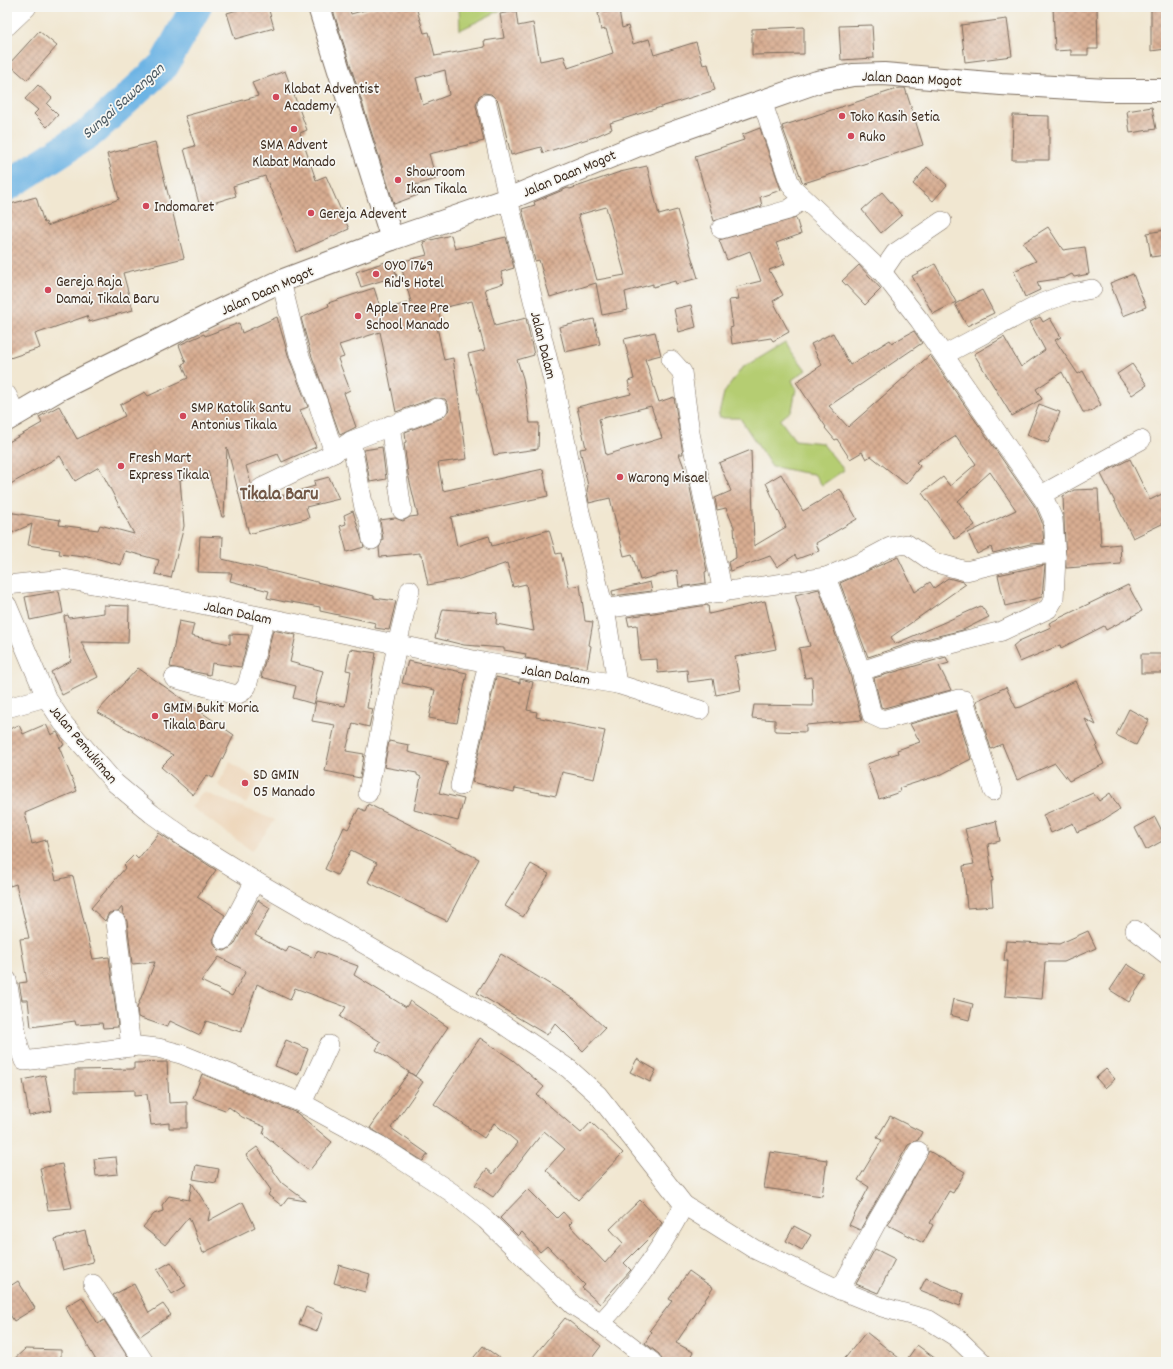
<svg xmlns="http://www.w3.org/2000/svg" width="1173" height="1369" font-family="Dekko,sans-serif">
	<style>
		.built { fill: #eed7bb }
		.green { fill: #b5cd72; stroke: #787c48 }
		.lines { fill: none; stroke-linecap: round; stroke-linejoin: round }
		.river { stroke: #6db4e4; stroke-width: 31 }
		.building { fill: url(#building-cross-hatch); fill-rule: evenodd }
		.street-casing { stroke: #7b6c5d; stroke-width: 20 }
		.secondary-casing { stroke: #7b6c5d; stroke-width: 24 }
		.street { stroke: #fff; stroke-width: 19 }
		.secondary { stroke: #fff; stroke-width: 22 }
		.poi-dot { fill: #d1495b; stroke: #f6f6f2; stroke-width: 1.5 }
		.labels { text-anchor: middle; stroke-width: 3.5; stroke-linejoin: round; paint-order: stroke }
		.street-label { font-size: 15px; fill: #3b2a1e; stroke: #f6f6f2 }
		.poi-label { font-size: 15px; fill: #3b2a1e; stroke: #f6f6f2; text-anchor: start }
		.water-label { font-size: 16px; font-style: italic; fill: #4c5a63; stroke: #f6f6f2 }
		.district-label { font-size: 19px; font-weight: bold; fill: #725847; stroke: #f6f6f2 }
	</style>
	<defs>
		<pattern id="building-cross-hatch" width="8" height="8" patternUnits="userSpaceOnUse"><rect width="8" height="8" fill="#d8ad92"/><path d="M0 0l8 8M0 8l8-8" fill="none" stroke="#b08d77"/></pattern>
	</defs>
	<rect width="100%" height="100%" fill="#f6f6f2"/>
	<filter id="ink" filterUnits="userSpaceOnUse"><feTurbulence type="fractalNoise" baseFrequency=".025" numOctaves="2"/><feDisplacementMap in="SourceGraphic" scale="8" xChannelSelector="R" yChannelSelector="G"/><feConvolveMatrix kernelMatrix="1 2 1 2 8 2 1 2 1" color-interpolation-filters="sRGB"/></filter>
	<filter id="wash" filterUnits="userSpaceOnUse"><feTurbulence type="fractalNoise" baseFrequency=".012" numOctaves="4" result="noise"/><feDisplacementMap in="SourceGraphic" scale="16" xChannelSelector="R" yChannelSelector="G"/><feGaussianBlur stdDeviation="0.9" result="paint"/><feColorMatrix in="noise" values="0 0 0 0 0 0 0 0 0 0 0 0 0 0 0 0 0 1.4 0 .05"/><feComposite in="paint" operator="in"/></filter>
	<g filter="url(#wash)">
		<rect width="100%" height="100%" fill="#f1e7d1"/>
		<g class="built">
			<polygon points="230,762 259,781 246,804 218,785"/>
			<polygon points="203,792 275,820 252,851 191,807"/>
		</g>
		<g class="green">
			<polygon points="459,7 507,7 460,30"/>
			<path d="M785,342l21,28 -14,10 4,9 -4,21 -12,10 15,20 27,3 22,27 -22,15 -8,-11c-15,-1 -28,-6 -42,-7l-32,-49h-22l6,-25 18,-25z"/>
		</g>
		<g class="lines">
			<polyline class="river" points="7,186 92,131 164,65 196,7"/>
		</g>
		<g id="blocks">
			<g class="building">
				<polygon points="247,7 268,7 274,28 235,39 227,13"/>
				<path d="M332,7h17l2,7 25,-7h40l8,26 5,-1 6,24 50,-9 -1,-6 20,-3 -4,-24 16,-3 2,15 15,-3 7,38 24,-5 4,12 45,-15 -7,-24 -5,1 -3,-17 21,-3 3,18 6,-2 5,18 16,-5 5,16 42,-13 7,23 5,-1 7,26 -105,33 2,6 -18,8 -51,16 -2,-6 -30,8 -13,-54 -7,-7 -7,-1 -5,3 -3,10 8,35 -55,13 7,25 -21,6 3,10 -24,9zM445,70l4,25 -26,10 -7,-27z"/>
				<polygon points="1053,7 1097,7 1098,49 1088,49 1088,55 1071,55 1071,50 1055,51"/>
				<polygon points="1151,7 1166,7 1166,49 1151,51"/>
				<polygon points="1007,19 1012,56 965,62 961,25"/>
				<polygon points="872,25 874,58 841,60 839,26"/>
				<polygon points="804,27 804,54 752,55 752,29"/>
				<polygon points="39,31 57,46 27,80 9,64"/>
				<polygon points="285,71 307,130 300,133 316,180 326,176 349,229 297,252 265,176 233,186 236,196 200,207 184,149 195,146 185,116 258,96 252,83"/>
				<polygon points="38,85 52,98 47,104 58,115 47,127 34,114 38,110 25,99"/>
				<polygon points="900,88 905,88 923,145 804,183 802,181 782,126"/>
				<polygon points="1152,107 1156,129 1130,133 1127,111"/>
				<polygon points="1013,115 1049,116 1049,160 1012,160"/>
				<polygon points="760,128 781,190 760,197 762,206 714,221 695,156 744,140 742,135"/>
				<polygon points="155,142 184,258 123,273 133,310 89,322 87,316 35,334 40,348 7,359 7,205 36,197 44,223 46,222 47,226 119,199 107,154"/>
				<path d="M647,166l12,49 18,-5 21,68 -22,6 -1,-3 -22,6v-3l-28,8 3,18 -26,5 -6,-32 -46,14 -11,-37 -4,1 -13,-52 13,-4 -1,-3 34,-14 2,1 50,-17zM606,207l19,68 -28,5 -19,-65z"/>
				<polygon points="927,167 947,185 933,201 913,184"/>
				<polygon points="882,192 902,215 881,233 862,210"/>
				<polygon points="796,218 801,234 776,243 785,264 769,270 783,295 773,301 789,332 773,341 771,338 732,344 730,328 733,327 729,300 739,299 736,287 761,281 750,251 727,260 719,240"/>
				<polygon points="1048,227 1063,250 1085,247 1089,274 1074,277 1072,274 1064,278 1037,282 1040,290 1025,297 1014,271 1036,261 1023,243"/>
				<polygon points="1166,230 1166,255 1151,257 1147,233"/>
				<polygon points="451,235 455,249 506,237 514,268 501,272 504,283 485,289 495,326 526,318 534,355 517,360 523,378 530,423 539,423 538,449 494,455 468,354 485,350 472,301 438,309 441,321 436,322 444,360 453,358 467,459 438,463 443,491 543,469 548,496 451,517 457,546 489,536 492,546 549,530 556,554 561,553 569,587 580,585 585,621 593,622 589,645 591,646 587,668 525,658 526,654 504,650 504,648 464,645 435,638 443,609 497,613 496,624 534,631 526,584 513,587 507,563 460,579 428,585 422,556 420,556 420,553 380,557 379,548 383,539 380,520 395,518 403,521 410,517 418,516 408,474 404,443 406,442 405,432 442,418 449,410 448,404 445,399 434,398 396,412 380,332 339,345 344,357 338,359 350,390 344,393 356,427 340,435 310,351 301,318 329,306 328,303 374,288 381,310 411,302 400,262 427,255 423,242"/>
				<polygon points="391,260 397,276 361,287 356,272"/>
				<polygon points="935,264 956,302 933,314 912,276"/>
				<polygon points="859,265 881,289 865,305 842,281"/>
				<polygon points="1133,274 1146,307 1123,316 1110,283"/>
				<polygon points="982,290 994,313 967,326 955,304"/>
				<polygon points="691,305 696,327 679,332 674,309"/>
				<polygon points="277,317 289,358 308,407 300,410 316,447 282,462 278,454 246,466 251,484 251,492 257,503 315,486 314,481 329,477 339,499 306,507 309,518 249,534 227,447 224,517 222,517 208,471 180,480 184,526 171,578 155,574 159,560 125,551 121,565 84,555 84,557 59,554 60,550 28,545 32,524 7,535 7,512 60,520 59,525 98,530 100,525 134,534 99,467 75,481 60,456 7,486 7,443 42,423 39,417 59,406 77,439 125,416 120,405 145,392 148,396 188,378 182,364 186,363 179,345 204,334 205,336 239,323 242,333"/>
				<polygon points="1040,317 1043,322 1050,318 1061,337 1055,340 1078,374 1083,371 1101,405 1089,412 1083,412 1062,372 1036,389 1042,399 1012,416 974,354 1004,337 1021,367 1045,350 1030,322"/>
				<polygon points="594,319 600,344 565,352 559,327"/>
				<polygon points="914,331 922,343 829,406 848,427 930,355 1036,508 1042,522 1044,543 1030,544 993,553 991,547 977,554 968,533 1016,510 990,472 958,501 975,525 955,539 922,493 943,477 950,486 976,464 956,436 916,462 920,466 906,484 871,456 866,459 862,452 850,459 837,439 835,440 825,428 826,427 796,382 822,365 811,344 833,333 850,365 890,340 892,343"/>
				<path d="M655,332l6,23 -16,4 14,43 15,-5 9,57h-4l9,24 19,93 -2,1 1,11 -27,4 -2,-17 -37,10 -8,-26 -8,2 -14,-58 -21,5 -2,-12 1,-5 -8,-37 6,-1 -9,-41 54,-13 -3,-13 6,-2 -10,-40zM651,406l11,32 -56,17 -7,-36z"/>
				<polygon points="1132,364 1147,385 1132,395 1117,374"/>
				<polygon points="1039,404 1060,412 1048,443 1027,435"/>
				<polygon points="382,447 386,479 370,482 364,450"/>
				<polygon points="751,450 754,546 786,527 766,483 781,474 803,511 840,489 857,519 816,543 819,551 797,559 795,555 777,567 770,556 730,571 728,562 736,558 734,527 726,508 717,510 715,498 731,491 719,463"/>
				<polygon points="1130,459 1150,500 1166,492 1166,522 1133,538 1101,474"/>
				<polygon points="1098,489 1101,546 1120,544 1121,564 1066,568 1063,496 1074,490"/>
				<polygon points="353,511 364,547 347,552 340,526 346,524 344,515"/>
				<polygon points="200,536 223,537 222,559 374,596 374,598 396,601 389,630 375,628 376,623 320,611 320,607 285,601 285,602 267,598 269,591 230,581 232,573 198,572"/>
				<polygon points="898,557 915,592 930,582 934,588 948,578 964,582 966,584 891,637 895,644 981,606 989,617 963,630 917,641 868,657 840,583"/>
				<polygon points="1045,565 1042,597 1005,606 998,575"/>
				<polygon points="650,582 652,591 613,596 612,591"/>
				<polygon points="1128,585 1142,611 1106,630 1104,626 1061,648 1060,645 1020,662 1013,646 1019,641 1051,627 1049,623"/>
				<polygon points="819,589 850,674 862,720 806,725 806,732 775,731 775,720 752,718 754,705 813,706 812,677 805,678 799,648 810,646 795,595"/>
				<polygon points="59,591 63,613 30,620 25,597"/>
				<polygon points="765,601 776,649 735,657 741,690 716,695 713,679 688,682 687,670 658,673 657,659 640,660 637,625 629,626 627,617 708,605 709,614"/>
				<polygon points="104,605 129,606 128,643 81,642 98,677 62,695 51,672 71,661 64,616 68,615 69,618 104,613"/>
				<polygon points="179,621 194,624 191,636 230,644 230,634 249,635 241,667 212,663 210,675 170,667"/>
				<polygon points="273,630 296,635 290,662 323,671 314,704 293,698 296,686 261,677"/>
				<polygon points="350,649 376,653 367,708 373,709 369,727 353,723 346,751 364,754 360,778 325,771 335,725 312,721 316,701 345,706 351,671 346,670"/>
				<rect x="1141" y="654" width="23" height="19"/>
				<polygon points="946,657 949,663 939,666 951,690 884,708 881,707 874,678"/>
				<polygon points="408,661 467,673 457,723 429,718 435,690 402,683"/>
				<polygon points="138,668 234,735 213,778 207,775 193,795 161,767 173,755 97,712"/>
				<polygon points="496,677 520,683 520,679 533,682 527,710 537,712 536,717 605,731 594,779 562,772 556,796 515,788 514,792 472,782"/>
				<polygon points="1075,681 1096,725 1085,719 1098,745 1096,747 1104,764 1069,781 1055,763 1017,780 1002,744 991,749 976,701 1006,687 1016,708 1021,707"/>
				<polygon points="1129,709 1149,720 1136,745 1116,735"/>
				<polygon points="956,711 971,759 940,775 899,788 900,792 879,799 867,764 898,753 897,750 920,742 910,724"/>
				<polygon points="46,724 51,735 57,732 64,745 59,747 77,791 25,813 32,844 46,840 56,880 73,876 93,959 109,957 118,1027 103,1028 102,1023 76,1025 75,1021 31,1027 28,1000 22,1000 19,983 27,982 20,939 29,938 16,884 10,886 7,873 7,730 19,725 23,734"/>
				<polygon points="389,741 409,745 408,752 448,762 439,793 464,799 458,821 414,810 421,777 417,775 417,773 384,767"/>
				<polygon points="1093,793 1099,801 1110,793 1120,809 1098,823 1077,832 1073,823 1051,833 1043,815"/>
				<polygon points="368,804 479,859 447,921 368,882 377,863 351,850 337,875 325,869 344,827 348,829 359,808 365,811"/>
				<polygon points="1155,817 1166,839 1146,850 1135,828"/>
				<polygon points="996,821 1000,841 988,844 993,881 991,881 993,906 967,908 963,866 974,864 965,829"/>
				<path d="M159,833l57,37 -19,27 28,18 -12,25 2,6 4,4 6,1 9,-6 24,-45 12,8 -15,27 31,17 3,-5 25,11 3,-7 41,15 -4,9 52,32 4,-6 38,26 -33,49 -39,-26 5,-8 -41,-25 6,-10 -51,-19 -5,12 -33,-16 -16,48 -35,-11 -6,14 -30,-14 -3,6 -29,-10 -1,-9 18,-46 -23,2 -5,-43 -4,-7 -1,-7 -4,5 -9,1 -4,8 -14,-13 35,-41 -2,-2 10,-10 4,4zM219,957l27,14 -14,25 -31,-15z"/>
				<polygon points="531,864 549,874 523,917 505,906"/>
				<polygon points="1088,931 1096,948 1064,962 1045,962 1042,999 1005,996 1008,961 1004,961 1006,941 1059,944"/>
				<polygon points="501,954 575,1000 605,1028 583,1051 555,1023 547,1035 477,993"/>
				<polygon points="1127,964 1146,976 1129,1002 1110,990"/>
				<polygon points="953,999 973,1004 969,1020 950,1015"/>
				<polygon points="480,1038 513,1060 544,1087 537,1095 581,1133 591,1122 623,1153 578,1200 546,1170 565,1149 544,1131 493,1197 475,1185 487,1169 493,1174 518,1143 494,1123 484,1138 434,1104"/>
				<polygon points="286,1040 308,1049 298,1075 275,1066"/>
				<polygon points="637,1059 656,1070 650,1082 630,1072"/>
				<polygon points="167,1062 169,1103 187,1102 187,1128 169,1128 169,1123 151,1125 147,1094 135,1095 135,1090 75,1092 75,1070 134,1069 134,1063"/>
				<polygon points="1106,1069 1115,1079 1105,1088 1096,1078"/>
				<polygon points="409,1072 423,1082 391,1128 428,1154 423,1161 370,1128"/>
				<polygon points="202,1074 297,1113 332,1142 309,1171 263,1134 265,1127 242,1117 229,1107 225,1110 193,1098"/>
				<polygon points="45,1075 52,1111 29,1116 23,1080"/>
				<polygon points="890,1116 922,1132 918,1140 908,1145 860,1230 849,1225 869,1187 858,1180 882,1140 877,1138"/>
				<polygon points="257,1147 282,1183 306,1201 288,1198 282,1206 268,1195 271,1190 246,1155"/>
				<polygon points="929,1151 965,1172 953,1193 949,1191 930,1223 933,1225 923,1243 888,1225"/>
				<polygon points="770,1152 827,1160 822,1196 764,1188"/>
				<polygon points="116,1157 118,1174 96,1176 94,1159"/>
				<polygon points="62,1164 72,1208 48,1210 40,1168"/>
				<polygon points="196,1165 219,1169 216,1183 193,1179"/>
				<polygon points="192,1183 210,1211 208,1221 243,1202 255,1227 203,1253 189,1217 165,1245 143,1227 154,1214 163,1211 162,1205 169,1196 189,1200"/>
				<polygon points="528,1189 557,1218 563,1212 572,1222 569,1225 605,1263 623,1243 610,1229 640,1200 662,1223 657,1230 624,1263 631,1270 600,1304 582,1288 585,1285 547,1246 540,1252 522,1232 518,1236 500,1218"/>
				<polygon points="794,1226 811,1235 802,1250 786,1241"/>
				<polygon points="85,1231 93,1262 63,1270 55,1239"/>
				<polygon points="875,1249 895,1259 878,1293 856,1284"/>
				<polygon points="171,1262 186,1286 172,1294 157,1270"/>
				<polygon points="339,1265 370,1274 365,1292 334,1283"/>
				<polygon points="689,1271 713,1288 676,1343 693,1352 687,1362 663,1362 659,1354 645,1343 652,1332 650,1330 672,1301 669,1299"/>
				<polygon points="926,1278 964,1294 960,1306 920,1290"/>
				<polygon points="18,1281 35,1308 14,1321 7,1310 7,1288"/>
				<polygon points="134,1284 149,1313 163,1304 171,1315 140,1336 113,1295"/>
				<polygon points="82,1297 98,1324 104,1320 131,1362 97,1362 65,1307"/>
				<polygon points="306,1307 323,1314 317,1331 299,1324"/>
				<polygon points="565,1318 601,1346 589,1362 529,1362"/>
				<polygon points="866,1332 904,1362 842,1362"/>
				<polygon points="917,1345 940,1362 905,1362"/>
				<polygon points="483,1346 505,1362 470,1362"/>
				<polygon points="25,1349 61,1350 61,1362 11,1362"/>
			</g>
		</g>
	</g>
	<g filter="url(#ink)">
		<use href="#blocks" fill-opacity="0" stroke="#7b6c5d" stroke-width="1"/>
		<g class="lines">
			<defs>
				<g id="street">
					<polyline points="7,26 27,7"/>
					<polyline points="762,101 789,181 793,188 882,272 920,321 1046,503 1053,519 1056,557 1054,599 1048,609 1002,631 920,652 861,671"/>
					<polyline points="721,229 788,210 804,199"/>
					<polyline points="882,272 895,253 942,221"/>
					<polyline points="281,281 299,354 318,403 334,453"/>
					<polyline points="944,355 1042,303 1066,294 1092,289"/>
					<polyline points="671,360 682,372 690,433 723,593"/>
					<polyline points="7,395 16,415"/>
					<polyline points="390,425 402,510"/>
					<polyline points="351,441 364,508 369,521 372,540"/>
					<polyline points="261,488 334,453 351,441 438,408"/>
					<polyline points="1041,495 1141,440"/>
					<polyline points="826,577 861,671 872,715 883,720 959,699 964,700 993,791"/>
					<polyline points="7,585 64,579 176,599 488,663 617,684 607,621 580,512 554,385 508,199 487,104"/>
					<path d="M7,605l39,92 17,26 52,60 37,31 32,23 71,44 243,140 71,48 29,26 86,110c-22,43 -50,82 -83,118l-28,-18 -87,-85 -35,-28 -72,-47 -77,-42 -121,-49 -23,-6 -20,-2 -114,15 -5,-14 -12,-67"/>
					<polyline points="603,609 826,577 862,562 890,547 907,544 933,562 966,571 1033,555 1046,554 1056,557"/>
					<polyline points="174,678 236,695 242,692 247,686 265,618"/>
					<polyline points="617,684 700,710"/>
					<polyline points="7,708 46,697"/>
					<polyline points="460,786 488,663"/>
					<polyline points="368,793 397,645 410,590"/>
					<polyline points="116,922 131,1047"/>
					<polyline points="1135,930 1166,954"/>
					<polyline points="224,940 255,881"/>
					<polyline points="302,1103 329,1045"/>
					<polyline points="684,1205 754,1249 840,1290 882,1307 929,1320 956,1337 982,1362"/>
					<polyline points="93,1284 144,1362"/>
					<polyline points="840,1290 879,1218 918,1151"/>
					<polyline points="601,1323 652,1362"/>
				</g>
				<g id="secondary">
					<polyline points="319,7 392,239"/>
					<polyline points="7,420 60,389 216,312 281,281 392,239 508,199 641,144 817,82 853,75 884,74 1001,84 1106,90 1166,90"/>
				</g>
			</defs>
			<use href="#street" class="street-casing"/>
			<use href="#secondary" class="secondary-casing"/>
			<use href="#street" class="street"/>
			<use href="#secondary" class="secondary"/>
		</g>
	</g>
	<g class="poi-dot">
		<circle cx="276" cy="97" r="4"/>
		<circle cx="842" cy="116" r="4"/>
		<circle cx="294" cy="129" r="4"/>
		<circle cx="851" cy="136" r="4"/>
		<circle cx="398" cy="180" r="4"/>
		<circle cx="146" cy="206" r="4"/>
		<circle cx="311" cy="213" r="4"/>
		<circle cx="376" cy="274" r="4"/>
		<circle cx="48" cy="290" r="4"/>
		<circle cx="358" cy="316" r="4"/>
		<circle cx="183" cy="416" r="4"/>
		<circle cx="121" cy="466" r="4"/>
		<circle cx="620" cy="477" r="4"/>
		<circle cx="155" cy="716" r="4"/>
		<circle cx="245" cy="783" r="4"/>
	</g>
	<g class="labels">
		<g class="street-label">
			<text transform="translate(912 78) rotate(3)" y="5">Jalan Daan Mogot</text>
			<text transform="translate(569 173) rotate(-23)" y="5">Jalan Daan Mogot</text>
			<text transform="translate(267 290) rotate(-24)" y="5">Jalan Daan Mogot</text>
			<text transform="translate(544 345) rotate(76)" y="5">Jalan Dalam</text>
			<text transform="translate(238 612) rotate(12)" y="5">Jalan Dalam</text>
			<text transform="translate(556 674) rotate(9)" y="5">Jalan Dalam</text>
			<text transform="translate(84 744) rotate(50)" y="5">Jalan Pemukiman</text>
		</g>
		<g class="poi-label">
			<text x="284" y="93">Klabat Adventist<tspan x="284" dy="17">Academy</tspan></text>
			<text x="850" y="121">Toko Kasih Setia</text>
			<text x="859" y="141">Ruko</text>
			<text x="294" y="149" text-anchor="middle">SMA Advent<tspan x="294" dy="17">Klabat Manado</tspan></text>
			<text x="406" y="176">Showroom<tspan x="406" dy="17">Ikan Tikala</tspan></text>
			<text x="154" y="211">Indomaret</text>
			<text x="319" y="218">Gereja Adevent</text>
			<text x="384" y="270">OYO 1769<tspan x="384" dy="17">Rid's Hotel</tspan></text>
			<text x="56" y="286">Gereja Raja<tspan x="56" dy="17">Damai, Tikala Baru</tspan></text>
			<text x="366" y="312">Apple Tree Pre<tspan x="366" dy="17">School Manado</tspan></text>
			<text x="191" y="412">SMP Katolik Santu<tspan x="191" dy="17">Antonius Tikala</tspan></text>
			<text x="129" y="462">Fresh Mart<tspan x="129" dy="17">Express Tikala</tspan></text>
			<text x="628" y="482">Warong Misael</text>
			<text x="163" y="712">GMIM Bukit Moria<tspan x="163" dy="17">Tikala Baru</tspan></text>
			<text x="253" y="779">SD GMIN<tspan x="253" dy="17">05 Manado</tspan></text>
		</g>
		<g class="water-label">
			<text transform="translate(122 100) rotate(-42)" y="6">Sungai Sawangan</text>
		</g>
		<g class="district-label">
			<text x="279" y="499">Tikala Baru</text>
		</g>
	</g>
	<rect width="1173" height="1369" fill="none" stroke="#f6f6f2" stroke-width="24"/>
</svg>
